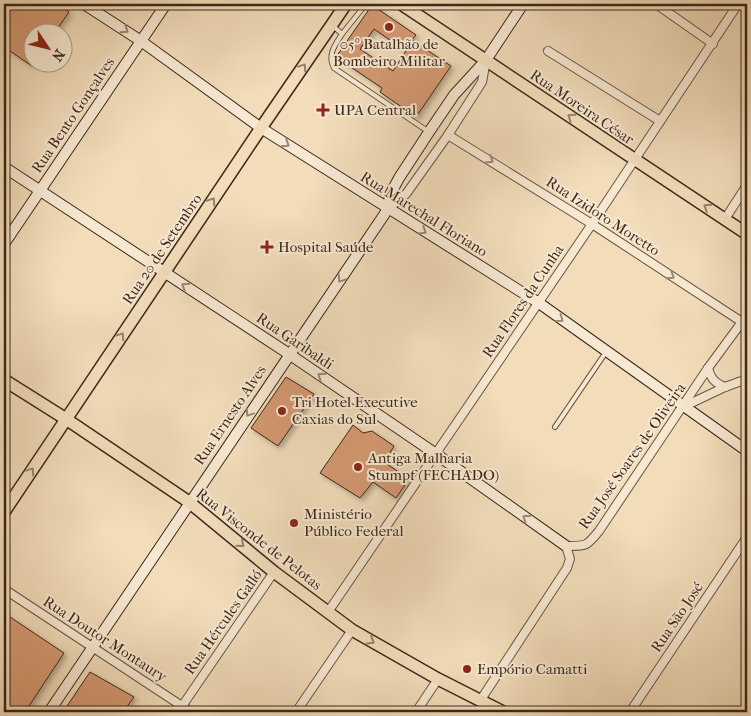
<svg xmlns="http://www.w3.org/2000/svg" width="751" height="716" font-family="'IM FELL French Canon',serif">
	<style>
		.building { fill: #d49972; stroke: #3b2819; fill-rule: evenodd; filter: url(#shadow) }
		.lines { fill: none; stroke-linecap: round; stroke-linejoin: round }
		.lane-casing { stroke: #695541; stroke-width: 6 }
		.street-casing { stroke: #695541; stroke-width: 10 }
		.secondary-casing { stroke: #3b2819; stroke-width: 12 }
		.primary-casing { stroke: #3b2819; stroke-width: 14 }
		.lane { stroke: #f7e8d2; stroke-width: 4 }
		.street { stroke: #f7e8d2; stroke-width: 8 }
		.secondary { stroke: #f7e8d2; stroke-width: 10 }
		.primary { stroke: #f2dcba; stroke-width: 11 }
		.oneway { stroke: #998876 }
		.oneway2 { stroke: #96826a }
		.poi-dot { fill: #8f2418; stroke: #f7e8d2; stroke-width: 2 }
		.labels { text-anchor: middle; stroke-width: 4; stroke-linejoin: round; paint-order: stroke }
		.poi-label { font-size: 15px; fill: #3b2819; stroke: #f7e8d2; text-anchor: start }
		.street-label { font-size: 15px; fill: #3b2819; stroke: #f7e8d2 }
	</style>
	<defs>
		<filter id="shadow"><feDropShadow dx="3" dy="3" stdDeviation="2.5" flood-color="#0004"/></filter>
	</defs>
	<rect width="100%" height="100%" fill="#f2dcba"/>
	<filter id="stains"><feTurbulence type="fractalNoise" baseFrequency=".004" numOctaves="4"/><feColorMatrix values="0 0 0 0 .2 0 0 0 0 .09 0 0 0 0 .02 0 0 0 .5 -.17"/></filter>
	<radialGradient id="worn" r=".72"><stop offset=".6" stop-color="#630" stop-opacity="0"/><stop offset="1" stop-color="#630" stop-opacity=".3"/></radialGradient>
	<g class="building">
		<polygon points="7,4 58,4 69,12 55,32 32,32 32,66 4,47 4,9"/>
		<path d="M372,5l44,30 -4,5 39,26 -35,51 -36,-25 2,-4 -46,-31zM374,29l32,22 -13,20 -33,-22z"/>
		<polygon points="286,377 314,394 278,446 251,428"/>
		<polygon points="353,425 363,433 372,431 394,446 384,462 409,479 396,498 373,482 360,498 320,473"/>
		<polygon points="4,613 64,653 25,712 4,712"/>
		<polygon points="90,672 134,697 123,712 63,712"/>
	</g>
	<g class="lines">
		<defs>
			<g id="lane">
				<path d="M332,25l10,9c-7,11 -15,21 -8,34l95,64"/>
				<polyline points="342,34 366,4"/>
				<polyline points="555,427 606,352"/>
			</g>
			<g id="street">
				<polyline points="656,4 713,44"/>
				<polyline points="548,51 660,121"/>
				<polyline points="448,135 592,224 742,322"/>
				<polyline points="388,209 406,194 448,135 482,82 486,60"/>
				<polyline points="725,219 747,185"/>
				<path d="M708,368c3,11 7,15 17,19"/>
				<polyline points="685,406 725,387 747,379"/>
				<polyline points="4,589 191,712"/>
				<polyline points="328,612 592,224 738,4"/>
				<path d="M480,701l87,-133 3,-9 -4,-13c20,0 20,1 33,-15l109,-163 39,-53"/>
				<polyline points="178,712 274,572"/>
				<polyline points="296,712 352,630"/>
				<polyline points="416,712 438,679"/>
				<polyline points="630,712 747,537"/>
			</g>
			<g id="secondary">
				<polyline points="84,4 141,41 261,128 539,303 747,451"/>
				<polyline points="4,167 289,354 436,454 566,546"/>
				<polyline points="4,244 166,4"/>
				<polyline points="49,712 388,209 390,195 399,178 429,132 454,95 486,60 523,4"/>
			</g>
			<g id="primary">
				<polyline points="401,4 747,234"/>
				<polyline points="4,380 66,419 189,502 274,572 352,630 438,679 503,712"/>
				<polyline points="4,512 261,128 346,4"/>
			</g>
		</defs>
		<use href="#lane" class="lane-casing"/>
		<use href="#street" class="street-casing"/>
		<use href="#secondary" class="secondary-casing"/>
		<use href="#primary" class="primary-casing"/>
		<use href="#lane" class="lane"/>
		<use href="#street" class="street"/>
		<use href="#secondary" class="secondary"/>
		<use href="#primary" class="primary"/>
	</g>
	<defs><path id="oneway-chevron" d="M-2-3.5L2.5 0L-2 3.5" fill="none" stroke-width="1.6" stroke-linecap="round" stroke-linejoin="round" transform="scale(1.25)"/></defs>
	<g class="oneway">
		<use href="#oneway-chevron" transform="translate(125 30) rotate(33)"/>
		<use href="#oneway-chevron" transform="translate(286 144) rotate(33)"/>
		<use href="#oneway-chevron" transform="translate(490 160) rotate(32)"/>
		<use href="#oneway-chevron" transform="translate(423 231) rotate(32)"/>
		<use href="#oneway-chevron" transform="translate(671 276) rotate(33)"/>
		<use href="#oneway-chevron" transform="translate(341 279) rotate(124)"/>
		<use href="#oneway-chevron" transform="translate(185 286) rotate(-147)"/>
		<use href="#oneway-chevron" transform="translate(560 319) rotate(36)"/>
		<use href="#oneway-chevron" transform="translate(321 376) rotate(-146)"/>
		<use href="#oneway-chevron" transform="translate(249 413) rotate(124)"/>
		<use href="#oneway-chevron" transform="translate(526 518) rotate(-145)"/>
	</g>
	<g class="oneway2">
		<use href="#oneway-chevron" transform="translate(303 67) rotate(-56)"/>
		<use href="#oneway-chevron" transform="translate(571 117) rotate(-146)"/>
		<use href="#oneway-chevron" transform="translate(212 201) rotate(-57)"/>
		<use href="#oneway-chevron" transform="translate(707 207) rotate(-147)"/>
		<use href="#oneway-chevron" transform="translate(121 336) rotate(-56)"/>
		<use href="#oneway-chevron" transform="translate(31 471) rotate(-56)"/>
		<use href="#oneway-chevron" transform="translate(241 544) rotate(40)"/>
		<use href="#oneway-chevron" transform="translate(371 641) rotate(32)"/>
	</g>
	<g class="poi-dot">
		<circle cx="389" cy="27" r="5"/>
		<path d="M320.5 102.5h5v5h5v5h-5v5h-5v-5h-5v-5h5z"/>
		<path d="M264.5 239.5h5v5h5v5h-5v5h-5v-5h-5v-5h5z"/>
		<circle cx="282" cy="411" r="5"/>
		<circle cx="358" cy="467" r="5"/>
		<circle cx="294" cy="523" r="5"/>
		<circle cx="467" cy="669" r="5"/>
	</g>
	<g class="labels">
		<g class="poi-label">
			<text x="389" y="49" text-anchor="middle">05º Batalhão de<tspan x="389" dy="17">Bombeiro Militar</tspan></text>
			<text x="334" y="115">UPA Central</text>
			<text x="278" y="252">Hospital Saúde</text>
			<text x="292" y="407">Tri Hotel Executive<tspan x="292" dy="17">Caxias do Sul</tspan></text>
			<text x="368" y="463">Antiga Malharia<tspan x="368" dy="17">Stumpf (FECHADO)</tspan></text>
			<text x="304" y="519">Ministério<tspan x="304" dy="17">Público Federal</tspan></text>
			<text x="477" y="674">Empório Camatti</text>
		</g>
		<g class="street-label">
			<text transform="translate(582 107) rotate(34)" y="5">Rua Moreira César</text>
			<text transform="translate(73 115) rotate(-56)" y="5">Rua Bento Gonçalves</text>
			<text transform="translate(424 214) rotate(32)" y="5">Rua Marechal Floriano</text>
			<text transform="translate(603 216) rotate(33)" y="5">Rua Izidoro Moretto</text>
			<text transform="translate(162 249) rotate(-56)" y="5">Rua 20 de Setembro</text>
			<text transform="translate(523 301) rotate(-56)" y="5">Rua Flores da Cunha</text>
			<text transform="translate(295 341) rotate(34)" y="5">Rua Garibaldi</text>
			<text transform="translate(230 415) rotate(-56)" y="5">Rua Ernesto Alves</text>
			<text transform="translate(632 456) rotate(-55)" y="5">Rua José Soares de Oliveira</text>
			<text transform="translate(259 539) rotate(38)" y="5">Rua Visconde de Pelotas</text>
			<text transform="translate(677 617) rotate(-56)" y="5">Rua São José</text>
			<text transform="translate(223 622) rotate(-55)" y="5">Rua Hércules Galló</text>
			<text transform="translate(105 639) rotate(33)" y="5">Rua Doutor Montaury</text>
		</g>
	</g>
	<rect width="751" height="716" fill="none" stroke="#f2dcba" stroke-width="20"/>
	<rect x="5" y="5" width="741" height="706" fill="none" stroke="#3b2819" stroke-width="2.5"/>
	<rect x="10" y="10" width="731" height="696" fill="none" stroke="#3b2819"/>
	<g transform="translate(48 48) rotate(125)"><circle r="24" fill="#f7e8d2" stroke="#ac9b88"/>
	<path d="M0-4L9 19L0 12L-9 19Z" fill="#8f2418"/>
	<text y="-8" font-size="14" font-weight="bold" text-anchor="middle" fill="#3b2819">N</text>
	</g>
	<rect width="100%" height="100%" filter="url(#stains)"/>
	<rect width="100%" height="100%" fill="url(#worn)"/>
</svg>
